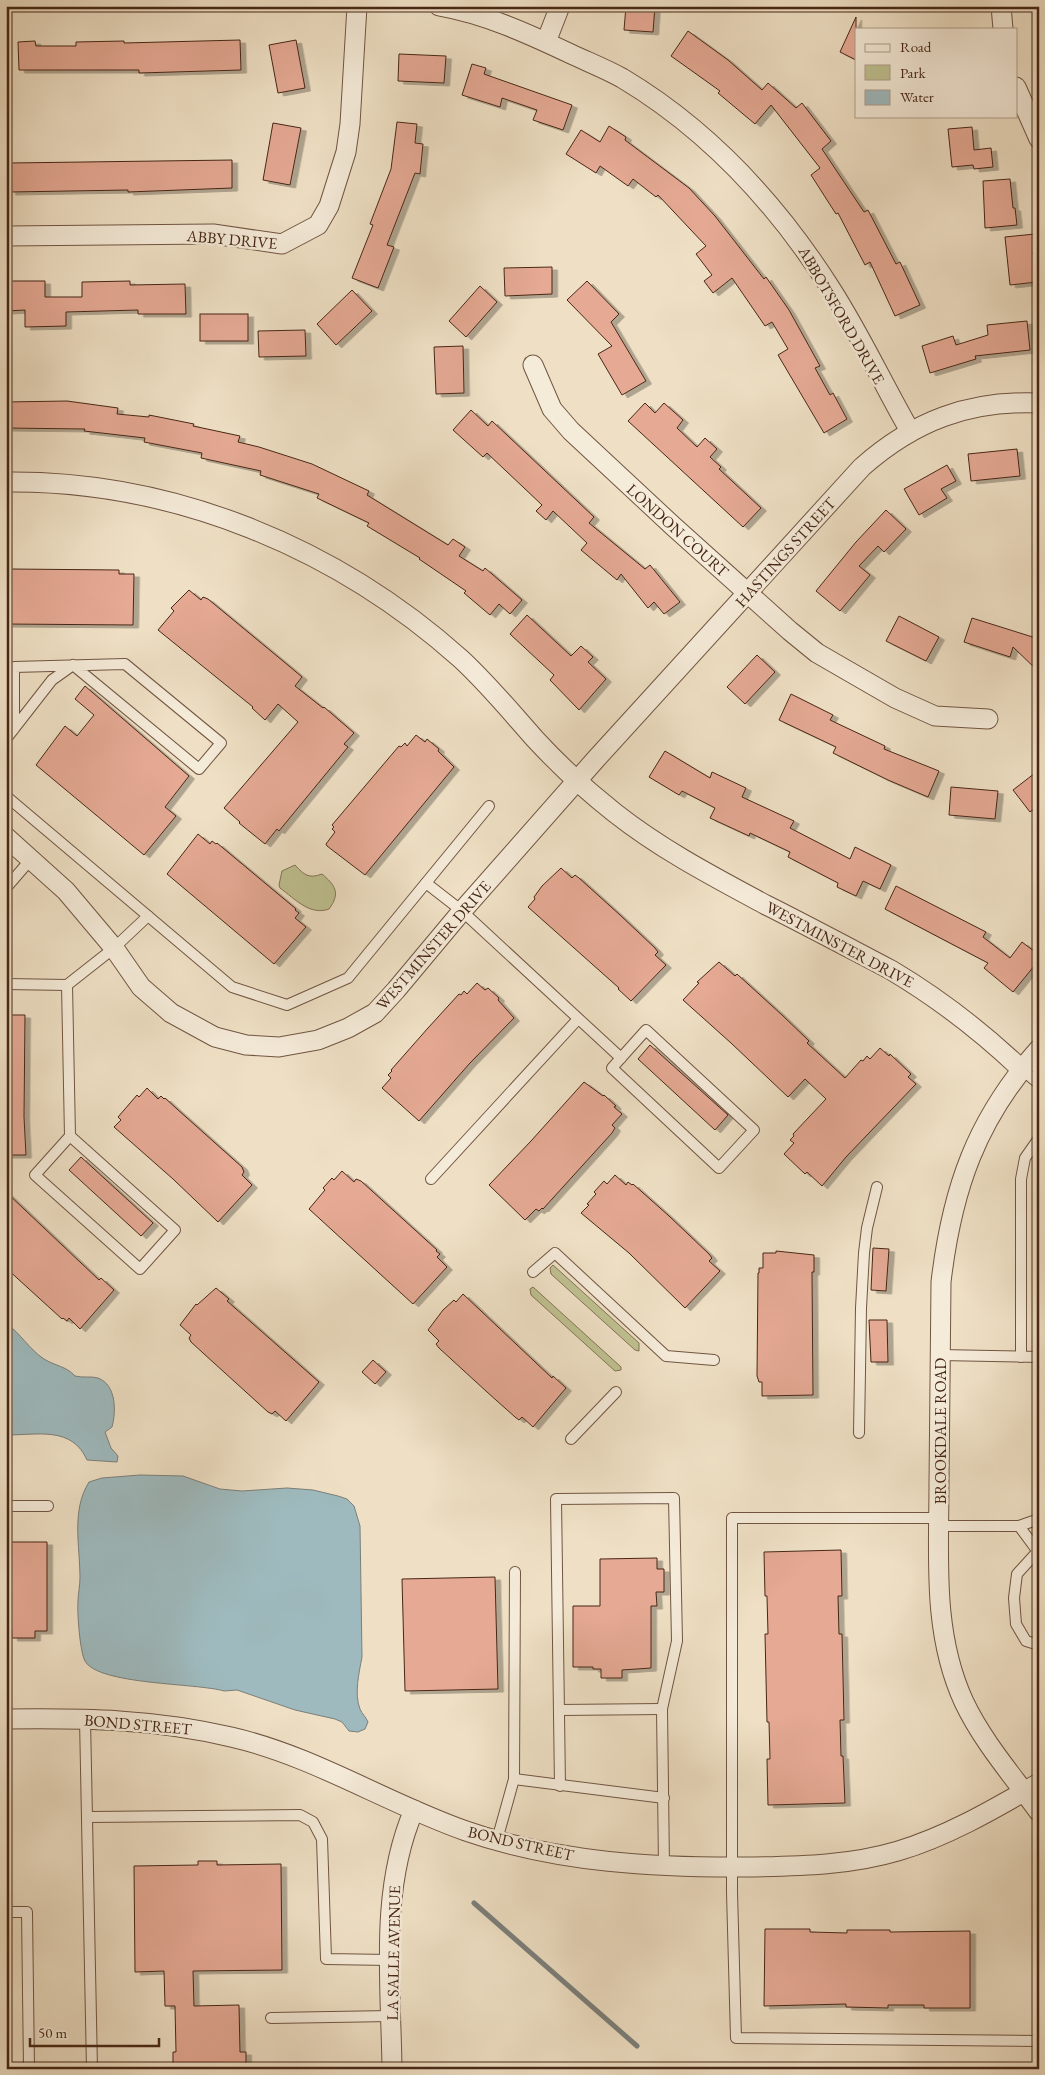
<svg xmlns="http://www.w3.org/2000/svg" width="1045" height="2075" font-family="'EB Garamond',serif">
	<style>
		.green { fill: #bfc191; stroke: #837454 }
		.water { fill: #9ebabe; stroke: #7b7f7b }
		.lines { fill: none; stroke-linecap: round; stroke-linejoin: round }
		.stream { stroke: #7b7f7b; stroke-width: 5 }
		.building { fill: #e5a994; stroke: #472716; filter: url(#shadow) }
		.service-casing { stroke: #715542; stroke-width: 12 }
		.minor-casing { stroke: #715542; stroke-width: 21 }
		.service { stroke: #f5ebd9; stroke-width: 10 }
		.minor { stroke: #f5ebd9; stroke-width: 19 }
		.labels { text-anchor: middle; stroke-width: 5; stroke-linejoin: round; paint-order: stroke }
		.street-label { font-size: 16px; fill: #472716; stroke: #f5ebd9 }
	</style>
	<defs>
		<filter id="shadow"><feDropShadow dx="5.5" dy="3" stdDeviation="0" flood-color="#0004"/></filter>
	</defs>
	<rect width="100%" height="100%" fill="#efe0c5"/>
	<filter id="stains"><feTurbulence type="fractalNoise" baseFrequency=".004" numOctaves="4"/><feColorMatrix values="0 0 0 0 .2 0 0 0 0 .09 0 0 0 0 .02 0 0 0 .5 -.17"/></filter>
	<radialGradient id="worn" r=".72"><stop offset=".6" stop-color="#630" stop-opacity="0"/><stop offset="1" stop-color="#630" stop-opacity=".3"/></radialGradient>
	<g class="green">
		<path d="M295,865c9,10 14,14 27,9 13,11 19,19 7,35 -19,7 -34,-10 -49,-21l-1,-3 3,-14z"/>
		<polygon points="553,1265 639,1343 639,1351 635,1350 551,1274 550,1268"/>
		<polygon points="533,1287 621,1367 621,1370 615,1371 531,1295 530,1289"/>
	</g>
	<g class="water">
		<path d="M6,1323c14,10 24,27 38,36 11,7 22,7 31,17 7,2 17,0 23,2 19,7 18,35 14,49l-7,5 6,16 7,8 -1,6 -30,-2c-15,-34 -49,-25 -81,-25z"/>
		<path d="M140,1475l43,1 37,13 22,2 45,-3 26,2 25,6 9,3 7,7 6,20 2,131c-3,16 -8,37 -2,52 2,5 6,8 8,13l-3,7 -7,3 -9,-1 -7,-9 -7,-3 -40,-9 -58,-20 -13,1c-27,-8 -126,-6 -139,-30 -5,-9 -8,-48 -7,-60 0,-7 2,-15 2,-23 0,-32 -9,-67 9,-96l13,-4z"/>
	</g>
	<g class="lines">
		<polyline class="stream" points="474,1903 637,2046"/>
	</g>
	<g class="building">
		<polygon points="626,6 655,6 653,32 624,30"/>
		<polygon points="856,17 856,60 840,52"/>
		<polygon points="688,31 728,60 762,90 768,83 796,108 802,103 831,141 822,149 864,212 868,210 896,264 900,262 920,305 895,316 870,262 865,265 838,213 836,214 811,175 820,168 771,105 755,124 718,93 720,91 671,56"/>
		<polygon points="240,40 241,70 139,73 139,70 19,70 18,42 35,41 36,46 76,46 76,42 124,41 124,43"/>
		<polygon points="296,40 305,88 278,93 269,45"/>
		<polygon points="399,54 446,56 444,83 398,81"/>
		<polygon points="472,64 486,68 484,74 572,105 563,130 533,120 537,110 502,98 500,107 462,95"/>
		<polygon points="397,122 417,124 415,143 423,144 420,174 415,173 387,245 394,247 378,288 352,278 373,225 370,224 391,169"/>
		<polygon points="273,123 301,128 290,185 263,180"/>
		<polygon points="609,126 626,137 625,140 689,188 715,216 764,279 766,277 789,310 820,366 815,368 830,395 833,393 847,419 824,433 778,355 788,349 772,322 765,326 732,278 713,293 704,281 712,275 696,254 706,246 658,195 656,197 633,179 628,186 600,166 596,173 566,154 581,130 600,142"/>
		<polygon points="972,127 974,150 991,148 993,167 974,169 973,165 952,167 948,129"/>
		<polygon points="232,160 232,188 128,192 128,190 10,192 10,163"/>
		<polygon points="1010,179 1013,208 1015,208 1017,225 985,228 983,181"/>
		<polygon points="1035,234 1037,252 1033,252 1037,282 1010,285 1005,237"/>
		<polygon points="552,267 552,294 505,296 504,268"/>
		<polygon points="6,281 45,281 45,297 82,297 82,282 130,281 130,285 185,284 186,314 138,314 138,310 66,312 66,326 25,327 25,310 6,311"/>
		<polygon points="587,281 619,314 611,322 646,381 622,395 598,354 612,346 567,300"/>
		<polygon points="480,286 497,302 466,337 449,321"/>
		<polygon points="352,290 372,311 336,345 317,324"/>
		<rect x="200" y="314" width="48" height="27"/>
		<polygon points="1027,321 1030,350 975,356 976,359 930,373 922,346 953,336 956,345 988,335 987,325"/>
		<polygon points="305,330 306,356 259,357 258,331"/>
		<polygon points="463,346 464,393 436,394 434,347"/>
		<polygon points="67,401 118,408 117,414 149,417 149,415 194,424 193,426 240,436 238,442 259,447 312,464 369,491 367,495 448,545 453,539 465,547 459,556 483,571 485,568 522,600 510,614 499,604 490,615 464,593 466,591 419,559 420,558 367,526 369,523 317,498 319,494 260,475 261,471 201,458 202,453 144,442 145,438 84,431 85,429 6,428 6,402"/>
		<polygon points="645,403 655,413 664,403 683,420 677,428 697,447 705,438 717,449 710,457 721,467 719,469 761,508 743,527 628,421"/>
		<polygon points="471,410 488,426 492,421 594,517 589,523 645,569 650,565 680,602 664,614 654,602 648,608 621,574 617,580 581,550 587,543 553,511 546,520 536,511 542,505 487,453 483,457 453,430"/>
		<polygon points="1017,449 1020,476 971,481 968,454"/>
		<polygon points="947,465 956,481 941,489 947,498 919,515 904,489"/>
		<polygon points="886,510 906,529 884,552 878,546 859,566 870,575 840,611 816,591 856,542"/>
		<polygon points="11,569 119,570 119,574 134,574 133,625 6,624 6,571 11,571"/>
		<polygon points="189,590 201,600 203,597 208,599 289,666 302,677 295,686 323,708 324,707 354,733 344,744 348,747 279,831 277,829 265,844 239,823 240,822 224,808 298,722 278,704 265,720 252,708 253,707 158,630 174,611 171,608"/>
		<polygon points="527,615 571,656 581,646 593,657 588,662 606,679 579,710 550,680 554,675 510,634"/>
		<polygon points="899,616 939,637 926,661 886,641"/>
		<polygon points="972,618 1039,639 1039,672 1013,647 1010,657 964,642"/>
		<polygon points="757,655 775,672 745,704 727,687"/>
		<polygon points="85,686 189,776 165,807 176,816 144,855 36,765 65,726 77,736 94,715 75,699"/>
		<polygon points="791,694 833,715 830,720 885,746 884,749 939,771 928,797 888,780 833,753 836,747 779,720"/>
		<polygon points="416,735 425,742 427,739 439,749 438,751 454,767 365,875 327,846 326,844 335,832 332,829 334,827 332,825 399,746 401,747 405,743 407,746"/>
		<polygon points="665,751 710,778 712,772 746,788 742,797 794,821 790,828 850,859 855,847 891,865 880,889 863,881 856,896 837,887 838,883 788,857 790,852 750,833 749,836 710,818 715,808 682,791 679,795 649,777"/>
		<polygon points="1039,770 1039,805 1030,812 1013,790"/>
		<polygon points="951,787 998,791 995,819 949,815"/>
		<polygon points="198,834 210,844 212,841 216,844 217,843 296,909 295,910 299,913 295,918 306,927 274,964 167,874"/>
		<polygon points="561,868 572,878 575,875 579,878 620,915 655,948 658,952 655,955 666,965 631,1001 618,989 619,988 528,907 535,899 534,897 542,886"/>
		<polygon points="896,886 986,932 983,937 1010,958 1022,942 1039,955 1039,960 1013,992 984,968 988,963 885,909"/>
		<polygon points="719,962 735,976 737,974 782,1015 809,1041 807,1043 845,1078 861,1060 863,1061 867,1056 870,1059 880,1048 889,1056 890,1054 911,1074 908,1077 916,1084 846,1157 822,1186 807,1172 805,1174 784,1154 794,1143 790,1140 794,1136 793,1134 826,1099 805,1079 788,1097 731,1043 683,1000 699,983 697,982"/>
		<polygon points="477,983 485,990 488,988 499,998 498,1000 514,1018 470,1063 419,1121 382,1088 391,1078 388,1075 392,1071 391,1070 428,1028 459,994 461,995 464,991 467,994"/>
		<polygon points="6,1015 25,1015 24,1117 26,1155 6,1155"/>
		<polygon points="650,1045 728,1115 715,1130 638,1059"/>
		<polygon points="584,1082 603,1096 604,1095 616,1106 614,1107 622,1114 612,1125 615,1128 612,1133 543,1209 542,1208 539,1211 536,1209 525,1220 489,1185 531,1141"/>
		<polygon points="147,1088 158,1099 161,1096 164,1099 165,1098 177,1109 242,1167 244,1172 242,1175 252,1185 218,1222 173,1179 114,1127 121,1120 118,1117 137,1095 139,1097"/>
		<polygon points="81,1157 153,1223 141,1236 69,1170"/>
		<polygon points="342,1171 354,1182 356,1179 361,1181 437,1250 436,1251 440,1254 437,1257 447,1267 413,1304 309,1209 325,1190 323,1188 332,1178 334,1180"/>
		<polygon points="615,1175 626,1185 628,1182 632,1185 633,1184 669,1216 709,1254 712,1258 709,1261 720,1271 685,1308 629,1253 581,1213 589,1205 587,1204 596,1194 594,1192 604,1181 607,1184"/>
		<polygon points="6,1192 99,1280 101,1278 114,1290 80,1329 69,1318 67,1321 63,1318 62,1319 6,1268"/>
		<polygon points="873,1248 889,1249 886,1291 871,1290"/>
		<polygon points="776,1251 814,1255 814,1272 812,1272 813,1395 762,1396 762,1382 759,1382 757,1376 758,1273 759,1273 759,1268 763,1268 763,1253 776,1253"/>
		<polygon points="216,1288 229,1299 227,1301 319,1382 286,1421 275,1411 272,1414 268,1412 203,1353 191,1342 189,1338 191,1335 180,1325 196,1304 197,1305"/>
		<polygon points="463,1294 552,1378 553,1376 566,1388 533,1427 522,1417 519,1420 515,1417 487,1392 439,1348 436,1344 439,1341 428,1330 443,1310 454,1300 456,1302"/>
		<polygon points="869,1320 887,1320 888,1362 871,1362"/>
		<polygon points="373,1360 386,1372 375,1384 362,1372"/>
		<polygon points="6,1542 47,1542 47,1631 35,1631 35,1638 12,1638 12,1631 6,1631"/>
		<polygon points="841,1550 842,1596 838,1596 839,1634 842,1634 844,1720 840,1720 841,1756 843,1756 845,1803 768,1805 767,1759 770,1759 769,1722 767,1722 765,1634 768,1634 767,1596 765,1596 764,1552"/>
		<polygon points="657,1558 657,1569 664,1569 664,1592 656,1592 657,1606 651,1606 651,1668 622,1670 622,1678 601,1678 601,1669 593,1669 593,1667 573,1667 573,1606 600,1606 600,1559"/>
		<polygon points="495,1577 498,1689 405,1691 402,1579"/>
		<polygon points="198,1861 217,1861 217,1865 281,1864 282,1970 193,1971 194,2006 239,2005 240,2052 246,2052 246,2069 173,2069 173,2052 176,2052 175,2006 165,2006 164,1971 135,1972 134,1866 198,1865"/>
		<polygon points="765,1929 810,1929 810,1932 847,1933 847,1930 890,1930 890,1932 970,1931 970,2008 924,2008 924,2005 888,2005 888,2008 846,2007 846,2004 764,2006"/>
	</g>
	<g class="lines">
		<defs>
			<g id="service">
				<polyline points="6,739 52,680 73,665 199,769 221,743 125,664 14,667 14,729"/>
				<polyline points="6,796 148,916 114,948 67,985 70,1136 35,1175 140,1269 175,1230 70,1136"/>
				<polyline points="426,883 462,911 621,1058"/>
				<polyline points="6,888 31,859"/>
				<polyline points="148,916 232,987 287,1005 348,978 489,806"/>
				<polyline points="6,984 67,985"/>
				<polygon points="646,1030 754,1130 719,1168 612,1068"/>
				<polyline points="1021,1069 1039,1084"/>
				<polyline points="431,1179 578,1019"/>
				<polyline points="533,1272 555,1253 666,1356 714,1360"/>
				<polyline points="940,1355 1039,1357"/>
				<polyline points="1021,1357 1021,1179 1025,1158 1039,1138"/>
				<polyline points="859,1433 861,1308 864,1253 867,1228 877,1187"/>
				<polyline points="571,1439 616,1392"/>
				<polyline points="6,1506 48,1506"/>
				<polyline points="939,1518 732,1518 732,1892 736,2038 1039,2041"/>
				<polyline points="939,1526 1019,1526 1039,1519"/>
				<polyline points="1019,1526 1039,1553"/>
				<polyline points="1037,1552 1017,1574 1014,1598 1016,1624 1026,1641 1039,1645"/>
				<polyline points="559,1710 662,1709"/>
				<polyline points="85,1719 92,2069"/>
				<polyline points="514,1779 664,1798"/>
				<polyline points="560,1786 556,1499 674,1498 677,1641 662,1709 664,1866"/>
				<polyline points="87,1817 300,1815 313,1822 322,1839 326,1959 390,1960"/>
				<polyline points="497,1840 514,1779 515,1572"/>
				<polyline points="6,1912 27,1912 29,2069"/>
				<polyline points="271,2018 391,2016"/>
			</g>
			<g id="minor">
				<path d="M439,6c46,8 90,28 132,48 17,8 35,15 51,24 87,52 155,126 209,211 29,45 52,95 79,142"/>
				<polyline points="1001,6 1003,29"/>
				<polyline points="546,42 560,6"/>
				<polyline points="1016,87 1039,139"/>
				<polyline points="6,236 213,234 282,244 318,225 329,206 346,152 350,124 357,6"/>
				<polyline points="533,365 552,409 571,431 673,526 790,631 817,653 895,698 935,716 988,719"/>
				<path d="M6,482c168,-2 331,66 455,177 27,25 50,53 74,80 25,27 52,52 80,74 47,37 99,64 151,92 42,21 83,43 125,65 47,28 90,61 130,99"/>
				<path d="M6,837l60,54 48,57 27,39 30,26 44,24 31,8 33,2 39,-7 30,-12 27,-15 21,-23 66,-79 134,-152 266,-292c52,-46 107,-67 177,-64"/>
				<path d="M1039,1049c-63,71 -87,140 -98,233 -1,67 -1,134 -2,201 0,74 -7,150 25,219 19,40 49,74 75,110"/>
				<path d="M6,1719c79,-1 148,0 225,18 83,19 155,66 235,94 92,32 192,37 288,36 49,-1 97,-2 144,-16 50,-15 96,-42 141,-68"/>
				<path d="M392,2069c-1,-86 -13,-179 22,-259"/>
			</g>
		</defs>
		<use href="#service" class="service-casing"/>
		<use href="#minor" class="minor-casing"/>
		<use href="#service" class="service"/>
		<use href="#minor" class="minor"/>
	</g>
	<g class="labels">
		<g class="street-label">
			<text transform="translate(232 239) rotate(5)" y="6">ABBY DRIVE</text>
			<text transform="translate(842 315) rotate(60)" y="6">ABBOTSFORD DRIVE</text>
			<text transform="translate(678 530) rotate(42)" y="6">LONDON COURT</text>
			<text transform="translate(785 552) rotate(-48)" y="6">HASTINGS STREET</text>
			<text transform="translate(840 944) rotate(28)" y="6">WESTMINSTER DRIVE</text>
			<text transform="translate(433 945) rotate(-49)" y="6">WESTMINSTER DRIVE</text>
			<text transform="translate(940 1431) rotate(-90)" y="6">BROOKDALE ROAD</text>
			<text transform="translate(138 1724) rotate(5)" y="6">BOND STREET</text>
			<text transform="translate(521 1843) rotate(13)" y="6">BOND STREET</text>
			<text transform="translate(393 1953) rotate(-89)" y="6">LA SALLE AVENUE</text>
		</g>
	</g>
	<rect width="1045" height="2075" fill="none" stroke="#efe0c5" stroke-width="25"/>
	<rect x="8" y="8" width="1030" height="2060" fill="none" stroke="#472716" stroke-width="2.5"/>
	<rect x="12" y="12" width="1020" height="2050" fill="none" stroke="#472716"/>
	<rect x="855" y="28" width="162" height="90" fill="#f5ebd9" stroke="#af9d8b"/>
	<rect x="865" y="44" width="25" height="8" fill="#f5ebd9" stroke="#af9d8b"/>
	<text x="900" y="52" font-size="15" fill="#472716">Road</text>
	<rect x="865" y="65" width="25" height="15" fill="#bfc191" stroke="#af9d8b"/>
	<text x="900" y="78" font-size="15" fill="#472716">Park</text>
	<rect x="865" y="90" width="25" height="15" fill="#9ebabe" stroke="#af9d8b"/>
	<text x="900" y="102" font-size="15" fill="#472716">Water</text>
	<path d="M30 2038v8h129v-8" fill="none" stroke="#472716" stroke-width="2.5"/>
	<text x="38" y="2038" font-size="15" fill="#472716" stroke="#f5ebd9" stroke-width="4" paint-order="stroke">50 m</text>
	<rect width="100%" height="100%" filter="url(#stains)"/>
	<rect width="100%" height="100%" fill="url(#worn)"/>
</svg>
